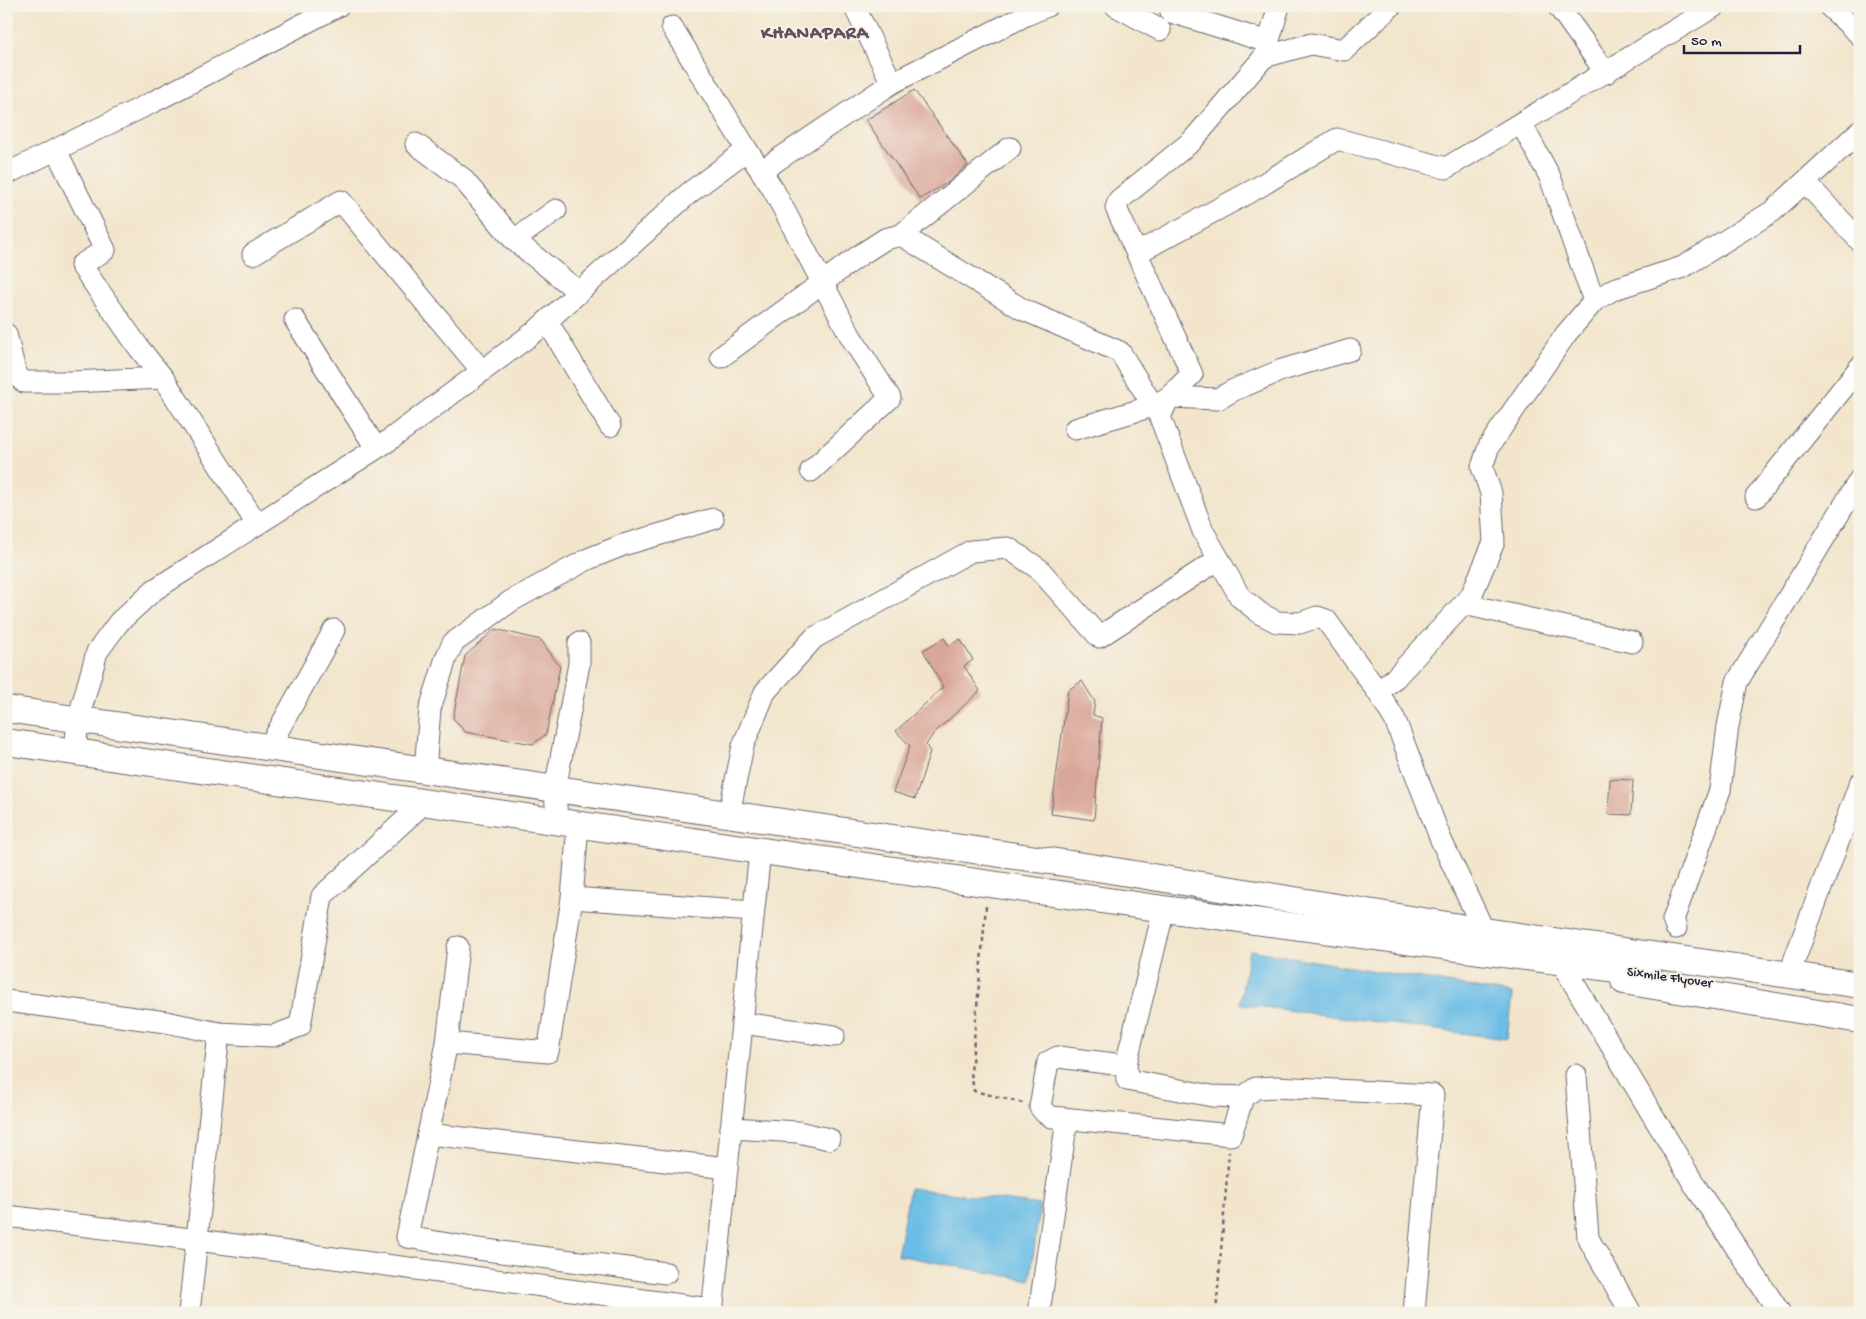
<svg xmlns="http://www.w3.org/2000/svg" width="1866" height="1319" font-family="'Gochi Hand',sans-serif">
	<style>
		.water { fill: #6bbde6; stroke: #467090 }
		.building { fill: #d9a79a }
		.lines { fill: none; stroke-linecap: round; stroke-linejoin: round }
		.minor-casing { stroke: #6b666e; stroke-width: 23 }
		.major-casing { stroke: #6b666e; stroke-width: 28 }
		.path { stroke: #6b666e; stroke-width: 2.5; stroke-dasharray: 4 4; stroke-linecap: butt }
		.minor { stroke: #fff; stroke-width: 21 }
		.major { stroke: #fff; stroke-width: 26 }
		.labels { text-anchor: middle; stroke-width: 4; stroke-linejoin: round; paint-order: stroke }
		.street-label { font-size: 14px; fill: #22223b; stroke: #f7f3e8 }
		.district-label { font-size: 19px; font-weight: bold; letter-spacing: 1px; fill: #62515c; stroke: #f7f3e8 }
	</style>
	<rect width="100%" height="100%" fill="#f7f3e8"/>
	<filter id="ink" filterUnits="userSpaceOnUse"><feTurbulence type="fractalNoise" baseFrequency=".02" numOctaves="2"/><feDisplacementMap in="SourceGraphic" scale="10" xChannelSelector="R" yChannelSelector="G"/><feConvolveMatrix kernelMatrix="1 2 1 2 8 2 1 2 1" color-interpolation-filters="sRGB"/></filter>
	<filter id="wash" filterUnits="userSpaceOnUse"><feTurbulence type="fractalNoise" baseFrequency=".0096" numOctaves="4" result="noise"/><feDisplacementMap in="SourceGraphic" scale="20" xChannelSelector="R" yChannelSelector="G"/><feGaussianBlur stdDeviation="1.12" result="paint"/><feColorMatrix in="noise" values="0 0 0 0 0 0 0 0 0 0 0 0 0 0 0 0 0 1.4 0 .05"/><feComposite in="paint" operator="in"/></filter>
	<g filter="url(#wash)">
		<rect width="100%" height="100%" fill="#f2e5cc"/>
		<g class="water">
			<polygon points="1249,950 1512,994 1507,1039 1240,1004"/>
			<polygon points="910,1188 1040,1205 1030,1280 897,1255"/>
		</g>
		<g id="blocks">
			<g class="building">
				<polygon points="914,90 968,165 948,182 920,199 866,120"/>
				<polygon points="495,629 541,640 560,667 546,734 533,744 465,732 453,718 465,656"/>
				<polygon points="944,638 949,646 960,639 973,660 964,666 980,691 934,733 926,745 930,752 915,799 893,792 910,746 896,731 943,687 923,650"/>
				<polygon points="1082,681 1095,702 1093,715 1102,718 1094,820 1051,814 1068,690"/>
				<polygon points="1610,779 1633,780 1631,815 1608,814"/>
			</g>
		</g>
	</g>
	<g filter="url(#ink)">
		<use href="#blocks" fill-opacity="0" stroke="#6b666e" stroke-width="1"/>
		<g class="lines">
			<defs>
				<g id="minor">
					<polyline points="854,6 892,83"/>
					<polyline points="1116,6 1160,30"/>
					<polyline points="1279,6 1264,57 1192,141 1119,200 1116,208 1192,374 1169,397 1160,417 1203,531 1240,597 1261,614 1277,622 1300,623 1317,617 1326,620 1378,692"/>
					<polyline points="1558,6 1606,73"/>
					<polyline points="1829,6 1860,35"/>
					<polyline points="1171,12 1268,42"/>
					<polyline points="672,27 747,150 773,189 851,337 890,398 811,471"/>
					<polyline points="1264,57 1311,44 1344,50 1391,6"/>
					<polyline points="1521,123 1550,177 1594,301"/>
					<polyline points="416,144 462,178 514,240 579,292"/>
					<polyline points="761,171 892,83 1026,15 1047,6"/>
					<polyline points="6,174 155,101 338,6"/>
					<polyline points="1805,182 1860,241"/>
					<polyline points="901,235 1022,309 1120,352 1160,417"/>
					<polyline points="514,240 556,210"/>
					<polyline points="1137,253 1257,188 1337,139 1446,168 1715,6"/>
					<polyline points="253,254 341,201 482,371"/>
					<polyline points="295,320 376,448"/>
					<polyline points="547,321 610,426"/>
					<polyline points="6,334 16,375 24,382 70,382 163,378 139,348 81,265 105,250 56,150"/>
					<polyline points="721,357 860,255 885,239 901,235 1010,148"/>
					<polyline points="163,378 257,524"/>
					<polyline points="1075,429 1153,406 1169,397 1218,399 1234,390 1282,370 1350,350"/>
					<polyline points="1756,497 1860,367"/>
					<polyline points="1464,604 1632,642"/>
					<polyline points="269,747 334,630"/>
					<polyline points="75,752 78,720 97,652 119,622 154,590 388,441 536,331 689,193 747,150"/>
					<polyline points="425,770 430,709 446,658 453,643 511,601 588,559 623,545 713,519"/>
					<polyline points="729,814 743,746 765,692 814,638 971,551 1008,548 1039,569 1099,637 1219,559"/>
					<polyline points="557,822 555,789 579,664 579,643"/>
					<polyline points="578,825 572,898 753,911"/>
					<polyline points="572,898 548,1052 447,1043 407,1237 478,1249 666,1273"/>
					<polyline points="1164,909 1126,1064 1123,1065 1058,1057 1048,1062 1040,1107 1045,1113 1052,1117 1231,1135 1243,1097 1256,1088 1276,1087 1433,1095 1414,1313"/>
					<polyline points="1676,928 1673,920 1720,790 1728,726 1737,682 1860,479"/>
					<polyline points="1484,931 1441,840 1395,720 1378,692 1395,678 1471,596 1494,542 1491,493 1482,467 1489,446 1566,334 1594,301 1614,289 1683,267 1773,211 1860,131"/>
					<polyline points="1794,961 1860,783"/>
					<polyline points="1567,972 1697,1189 1780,1313"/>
					<polyline points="6,1001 166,1022 219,1033 273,1036 300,1026 322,896 424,803"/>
					<polyline points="742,1023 834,1036"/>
					<polyline points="447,1043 458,947"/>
					<polyline points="1126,1064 1127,1080 1212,1096 1243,1097"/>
					<polyline points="1576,1075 1588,1238 1631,1313"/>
					<polyline points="731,1128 798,1132 829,1139"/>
					<polyline points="428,1134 727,1168"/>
					<path d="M6,1216c236,28 471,62 706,93"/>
					<polyline points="189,1313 219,1033"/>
					<polyline points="712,1313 760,851"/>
					<polyline points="1039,1313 1067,1119"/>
				</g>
				<g id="major">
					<polyline points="6,709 1091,867 1484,931 1860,985"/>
					<polyline points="6,742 1164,909 1647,973"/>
					<polyline points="1624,981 1860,1020"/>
				</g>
			</defs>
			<use href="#minor" class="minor-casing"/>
			<use href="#major" class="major-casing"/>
			<g class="path">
				<polyline points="986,906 971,1073 974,1091 1023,1103"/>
				<polyline points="1216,1313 1229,1152"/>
			</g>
			<use href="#minor" class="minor"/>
			<use href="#major" class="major"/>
		</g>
	</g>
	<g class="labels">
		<g class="street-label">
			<text transform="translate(1670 976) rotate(8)" y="5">Sixmile Flyover</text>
		</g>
		<g class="district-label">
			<text x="815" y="38">KHANAPARA</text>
		</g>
	</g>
	<rect width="1866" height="1319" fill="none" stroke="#f7f3e8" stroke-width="25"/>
	<path d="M1684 45v8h116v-8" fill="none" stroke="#22223b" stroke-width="2.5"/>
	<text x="1691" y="45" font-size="15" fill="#22223b" stroke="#f7f3e8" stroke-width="4" paint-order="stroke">50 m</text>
</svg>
